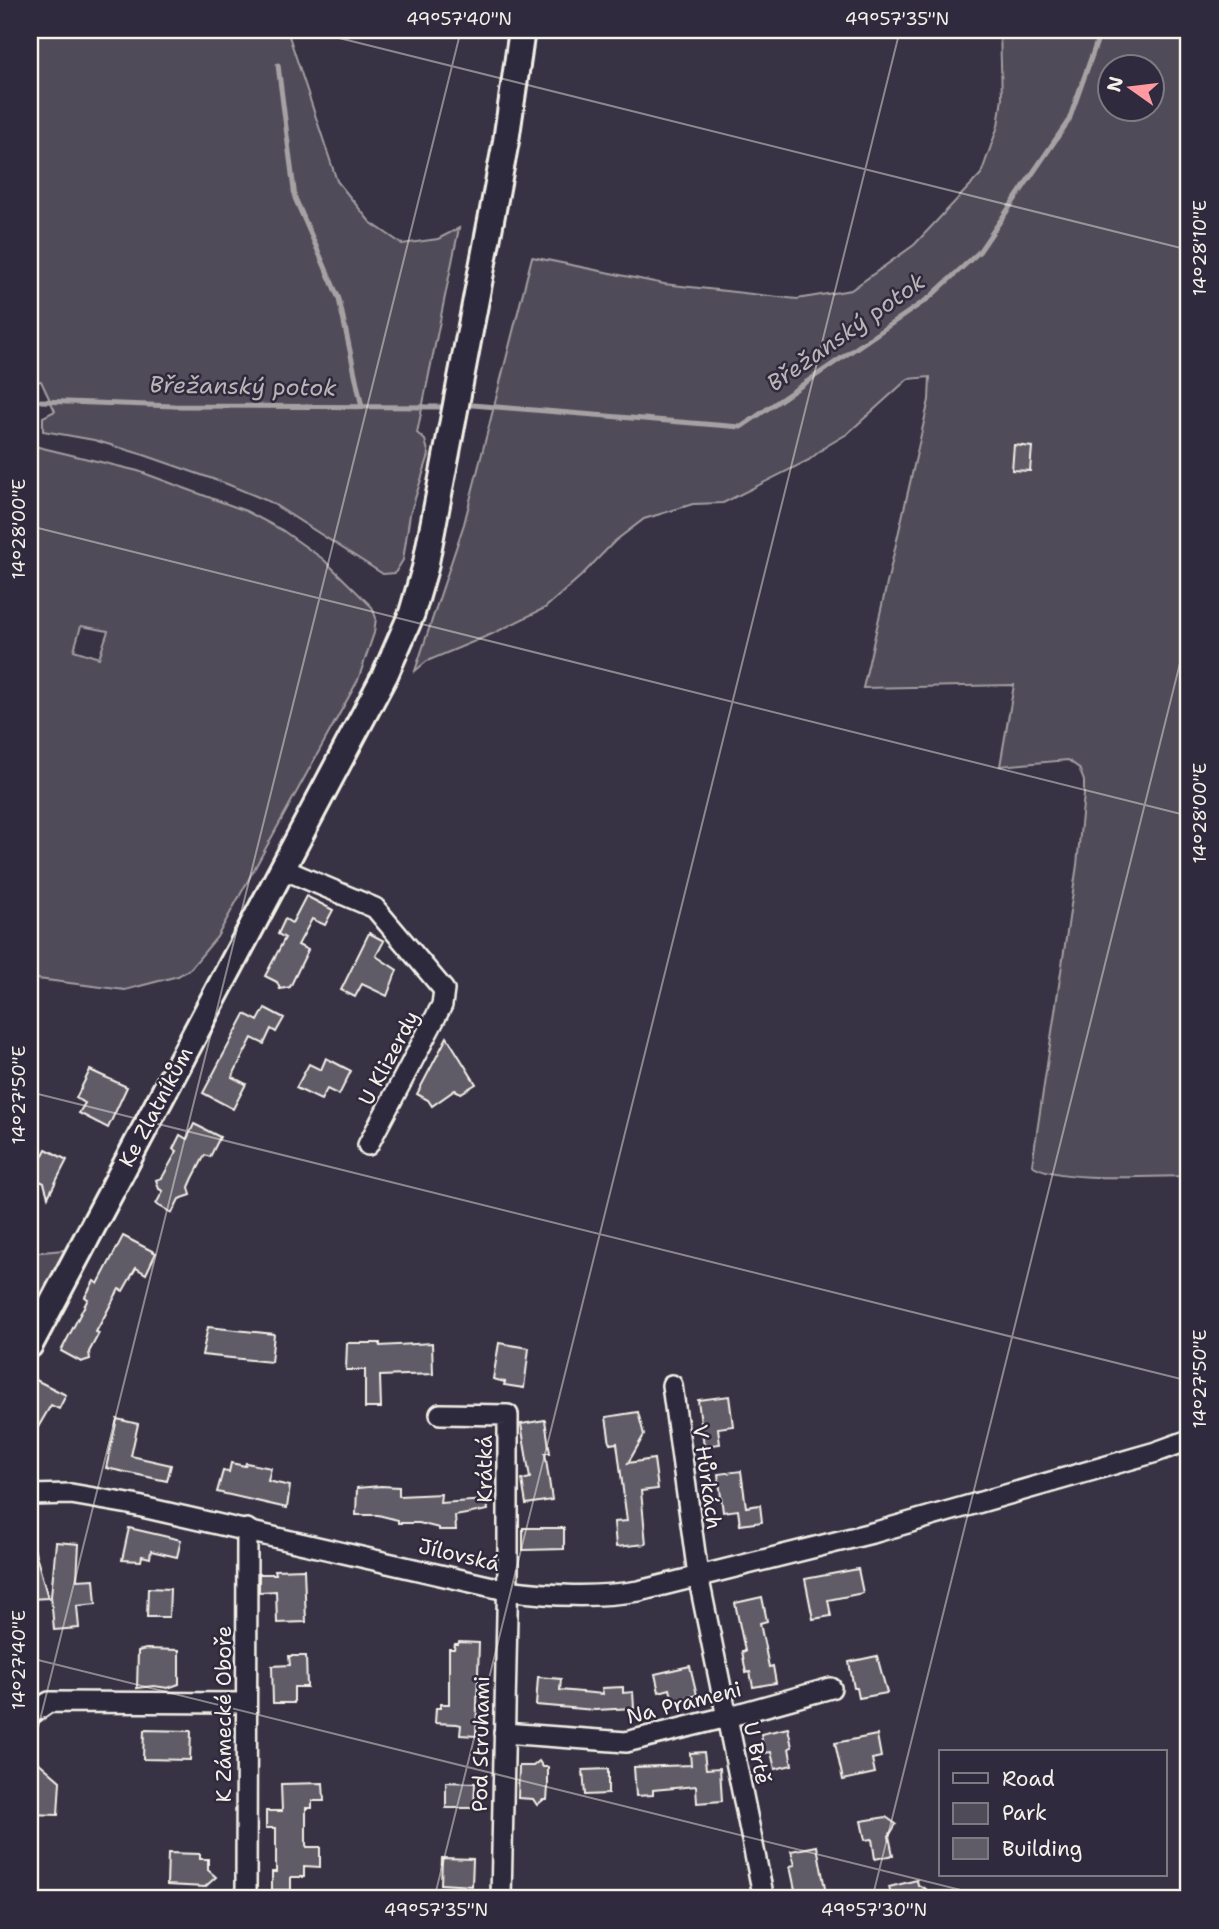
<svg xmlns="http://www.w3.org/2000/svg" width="1219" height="1929" font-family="'Shantell Sans',sans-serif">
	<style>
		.green { fill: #504b59; stroke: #a29ea0; stroke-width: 2; fill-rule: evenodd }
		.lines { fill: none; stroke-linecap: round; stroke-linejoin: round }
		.stream { stroke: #a6a2a4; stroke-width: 5 }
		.building { fill: #5f5c67; stroke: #f4f1e8; stroke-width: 2 }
		.minor-casing { stroke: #f4f1e8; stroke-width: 24 }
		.major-casing { stroke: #f4f1e8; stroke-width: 30 }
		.minor { stroke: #2f2a3d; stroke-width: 19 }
		.major { stroke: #2f2a3d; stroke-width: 24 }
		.ticks { fill: none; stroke: #f4f1e8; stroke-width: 2; stroke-opacity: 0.45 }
		.labels { text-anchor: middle; stroke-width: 5; stroke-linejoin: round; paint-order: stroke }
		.street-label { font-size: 21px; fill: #f4f1e8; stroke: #2f2a3d }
		.water-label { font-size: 23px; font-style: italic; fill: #bab6b5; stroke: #2f2a3d }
		.neatline { fill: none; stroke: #f4f1e8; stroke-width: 2.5 }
		.ticks-label { font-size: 18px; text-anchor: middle; fill: #f4f1e8 }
	</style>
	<rect width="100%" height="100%" fill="#373244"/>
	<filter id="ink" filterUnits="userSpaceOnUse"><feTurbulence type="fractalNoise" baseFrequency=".0143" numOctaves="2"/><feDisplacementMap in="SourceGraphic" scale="14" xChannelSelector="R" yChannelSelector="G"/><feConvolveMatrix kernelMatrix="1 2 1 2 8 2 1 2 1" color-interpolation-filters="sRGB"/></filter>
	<g filter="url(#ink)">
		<g class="green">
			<polygon points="30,30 287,30 337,181 370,222 402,244 438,239 459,228 417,433 425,440 429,455 410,514 403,560 395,573 383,574 270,502 227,484 144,455 94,440 43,431 43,417 55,411 41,381 30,382"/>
			<path d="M1000,30h189v1146c-35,0 -131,7 -157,-11l45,-300 7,-71v-13l-5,-13 -11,-8 -68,6 14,-81 -151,3 66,-288 1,-23 -22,2 -61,55 -22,13 -16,13 -86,43 -30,1 -49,15 -29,22 -34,35 -36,32 -53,26 -65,27 -12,10 49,-147 68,-267 132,27 133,15 54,-9 63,-45 67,-71 17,-48 4,-28zM1110,66h42v42h-42z"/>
			<path d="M30,445l108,26 108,40 36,19 41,29 49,48 4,11 -2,15 -16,47 -141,257 -26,31 -13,8 -53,14 -95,-12zM81,626l27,5 -9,27 -25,-8z"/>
			<polygon points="65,1250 30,1318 30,1253"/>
		</g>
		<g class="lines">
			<g class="stream">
				<polyline points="278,65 295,198 339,299 362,407"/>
				<polyline points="41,401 174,406 444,407"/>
				<polyline points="472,405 741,427 929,298 979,252 1069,120 1101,30"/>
			</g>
		</g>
		<g class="building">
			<polygon points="1014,445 1032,447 1030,471 1012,470"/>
			<polygon points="306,896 333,910 325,925 312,919 298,945 308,950 290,987 280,989 277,982 265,976 285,938 278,934 285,919 292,923"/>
			<polygon points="369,933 384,941 376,956 397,970 387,996 362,984 355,997 341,990"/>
			<polygon points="265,1008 284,1018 276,1032 271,1029 264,1044 252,1038 232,1077 246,1084 233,1109 203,1093 245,1014 258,1021"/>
			<polygon points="447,1037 476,1084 461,1093 455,1090 432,1106 428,1100 417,1094"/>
			<polygon points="326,1058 351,1071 339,1095 327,1089 321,1100 296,1088 309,1064 321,1070"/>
			<polygon points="90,1070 127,1087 108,1128 79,1113 85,1103 76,1098"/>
			<polygon points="194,1124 220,1137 210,1157 205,1155 193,1178 189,1187 191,1195 179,1199 172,1213 156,1204 163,1191 159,1189 156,1180 162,1178 177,1151 173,1149 180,1135 187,1139"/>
			<polygon points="46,1149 67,1160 48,1197 44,1183 32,1177"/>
			<polygon points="123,1236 156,1253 146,1274 136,1268 123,1291 119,1289 96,1332 99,1333 89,1352 90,1359 81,1362 61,1351 88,1299 85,1297 94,1281 98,1284"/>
			<polygon points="208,1327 274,1334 271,1362 202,1355"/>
			<polygon points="347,1343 380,1343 380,1346 432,1343 433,1374 380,1376 381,1408 365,1408 365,1370 346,1370"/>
			<polygon points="499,1343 529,1348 524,1388 504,1385 505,1382 493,1379"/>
			<polygon points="30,1377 66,1395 59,1409 51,1405 30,1441"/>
			<polygon points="729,1396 733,1426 718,1428 720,1444 704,1446 698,1400"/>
			<polygon points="638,1412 644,1435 628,1463 654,1459 658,1489 641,1491 646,1544 616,1547 614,1522 627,1521 617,1443 610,1444 606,1417"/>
			<polygon points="117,1419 138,1424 131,1456 171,1465 167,1481 106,1468"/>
			<polygon points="545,1420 550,1453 545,1453 552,1500 526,1504 522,1480 530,1478 521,1424"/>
			<polygon points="231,1463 245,1466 246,1463 271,1468 268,1481 290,1486 287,1508 217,1492 223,1471 229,1472"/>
			<polygon points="741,1471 746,1507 760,1505 762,1522 740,1525 738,1510 723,1512 718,1474"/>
			<polygon points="381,1486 399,1487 399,1496 441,1494 440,1503 487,1500 488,1510 455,1516 456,1530 439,1530 439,1528 419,1523 398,1523 398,1520 378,1515 356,1515 357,1488"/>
			<polygon points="129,1528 181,1540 177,1557 151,1551 150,1558 142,1556 141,1561 122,1560"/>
			<polygon points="523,1528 564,1528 564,1549 523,1550"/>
			<polygon points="56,1542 79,1544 77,1580 94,1579 96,1604 77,1606 79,1628 54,1630 51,1596"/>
			<polygon points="34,1548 48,1598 30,1599 30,1549"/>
			<polygon points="304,1569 306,1622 277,1623 276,1591 259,1592 259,1574 276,1574 275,1570"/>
			<polygon points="858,1569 863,1593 828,1600 831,1616 813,1619 805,1579"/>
			<polygon points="148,1588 170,1589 169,1617 147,1617"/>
			<polygon points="762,1597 767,1621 760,1623 769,1667 773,1666 776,1683 753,1687 750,1672 746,1673 742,1651 745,1651 735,1603"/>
			<polygon points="459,1642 479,1643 476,1736 460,1735 461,1725 457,1724 435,1723 436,1708 441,1708 441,1704 449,1704 449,1649 454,1649 455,1644 458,1644"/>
			<polygon points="146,1649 179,1650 179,1684 168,1688 154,1686 137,1688 138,1651"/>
			<polygon points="289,1656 306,1656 307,1687 294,1687 294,1703 273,1703 272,1666 290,1665"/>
			<polygon points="877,1656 887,1693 859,1698 857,1688 854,1688 849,1662"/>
			<polygon points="690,1666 697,1695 673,1701 670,1689 659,1692 655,1674"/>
			<polygon points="538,1677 561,1679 560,1690 603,1694 602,1688 623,1687 623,1693 633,1692 634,1708 595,1710 536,1705"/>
			<polygon points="788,1728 792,1747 789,1748 792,1765 775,1769 771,1752 764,1753 761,1734"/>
			<polygon points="144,1730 191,1731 190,1760 143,1759"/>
			<polygon points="877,1735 881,1757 872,1759 875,1773 843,1780 835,1743"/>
			<polygon points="704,1752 706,1769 720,1768 722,1801 697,1803 696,1786 653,1790 653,1795 636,1796 634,1767 691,1765 690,1753"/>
			<polygon points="30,1755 60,1781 58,1815 30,1814"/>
			<polygon points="539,1761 543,1767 548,1767 548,1787 547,1800 543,1800 537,1805 533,1799 518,1798 519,1766 533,1766"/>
			<polygon points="608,1769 608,1794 585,1795 583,1770"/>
			<polygon points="446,1782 475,1783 474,1808 446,1808"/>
			<polygon points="323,1783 324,1801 312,1801 312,1808 306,1808 306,1845 307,1847 320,1847 320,1867 304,1866 304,1877 291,1877 291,1890 272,1890 272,1872 276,1872 276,1828 266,1828 266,1811 282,1811 281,1784"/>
			<polygon points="886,1817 896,1824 889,1836 893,1855 875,1859 872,1839 865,1840 861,1821"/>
			<polygon points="817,1846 827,1899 797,1899 790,1866 795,1865 791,1851"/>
			<polygon points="168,1853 200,1854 200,1859 208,1859 208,1870 216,1877 205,1887 167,1885"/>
			<polygon points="442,1858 473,1859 472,1886 441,1884"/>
			<polygon points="917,1880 918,1885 926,1889 920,1899 892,1899 889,1887"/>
		</g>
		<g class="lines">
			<defs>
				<g id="minor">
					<polyline points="283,869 375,908 444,990 442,1005 368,1145"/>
					<polyline points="672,1385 698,1575 764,1899"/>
					<polyline points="440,1414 508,1415 508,1567 501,1899"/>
					<path d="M30,1495l41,-1 58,10 377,86c47,6 87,8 133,1l237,-59 280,-80 33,-12"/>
					<polyline points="30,1715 49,1702 246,1703"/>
					<polyline points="504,1733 626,1742 727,1717 831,1688"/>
					<polyline points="246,1899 247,1529"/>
				</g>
				<polyline id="major" points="30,1345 385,675 412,613 425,568 506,141 522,30"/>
			</defs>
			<use href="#minor" class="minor-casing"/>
			<use href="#major" class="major-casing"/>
			<use href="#minor" class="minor"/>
			<use href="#major" class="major"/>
		</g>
	</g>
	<path class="ticks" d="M307,30l882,220M30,526l1159,290M30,1092l1159,289M30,1658l967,241M30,1760l431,-1730M434,1899l466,-1869M872,1899l317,-1272"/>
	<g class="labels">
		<g class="street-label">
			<text transform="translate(389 1058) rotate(-62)" y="7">U Klizerdy</text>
			<text transform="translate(156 1107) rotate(-62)" y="7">Ke Zlatníkům</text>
			<text transform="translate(485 1469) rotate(-90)" y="7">Krátká</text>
			<text transform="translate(707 1477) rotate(82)" y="7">V Hůrkách</text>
			<text transform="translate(459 1555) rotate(13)" y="7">Jílovská</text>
			<text transform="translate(684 1703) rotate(-14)" y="7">Na Prameni</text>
			<text transform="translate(224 1714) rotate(-90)" y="7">K Zámecké Oboře</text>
			<text transform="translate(481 1744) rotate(-89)" y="7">Pod Struhami</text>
			<text transform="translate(757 1753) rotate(78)" y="7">U Brtě</text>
		</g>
		<g class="water-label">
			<text transform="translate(846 332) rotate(-35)" y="8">Břežanský potok</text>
			<text transform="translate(243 386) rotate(1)" y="8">Břežanský potok</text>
		</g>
	</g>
	<rect width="1219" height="1929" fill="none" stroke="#2f2a3d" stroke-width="77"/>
	<rect x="939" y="1750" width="228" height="126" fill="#2f2a3d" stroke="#7e7a81" stroke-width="2"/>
	<rect x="953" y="1773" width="35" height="10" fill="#2f2a3d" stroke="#7e7a81" stroke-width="2"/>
	<text x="1002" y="1786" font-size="21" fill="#f4f1e8">Road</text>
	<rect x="953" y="1803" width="35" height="21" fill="#504b59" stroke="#7e7a81" stroke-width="2"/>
	<text x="1002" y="1820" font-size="21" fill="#f4f1e8">Park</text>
	<rect x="953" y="1838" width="35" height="21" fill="#5f5c67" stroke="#7e7a81" stroke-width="2"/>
	<text x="1002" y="1856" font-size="21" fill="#f4f1e8">Building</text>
	<g transform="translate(1131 88) rotate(284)"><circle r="33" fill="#2f2a3d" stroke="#7e7a81" stroke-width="2"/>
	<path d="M0-5L12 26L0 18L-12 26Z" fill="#ff9aa2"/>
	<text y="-10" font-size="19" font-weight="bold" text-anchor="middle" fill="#f4f1e8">N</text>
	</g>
	<rect x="38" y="38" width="1142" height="1852" class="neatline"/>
	<g class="ticks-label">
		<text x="459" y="25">49°57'40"N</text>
		<text x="897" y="25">49°57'35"N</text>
		<text transform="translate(1200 248) rotate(-90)" y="6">14°28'10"E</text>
		<text transform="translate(19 529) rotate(-90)" y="6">14°28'00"E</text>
		<text transform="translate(1200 813) rotate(-90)" y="6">14°28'00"E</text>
		<text transform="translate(19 1095) rotate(-90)" y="6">14°27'50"E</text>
		<text transform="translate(1200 1379) rotate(-90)" y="6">14°27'50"E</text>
		<text transform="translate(19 1660) rotate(-90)" y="6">14°27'40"E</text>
		<text x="436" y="1916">49°57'35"N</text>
		<text x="874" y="1916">49°57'30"N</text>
	</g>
</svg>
